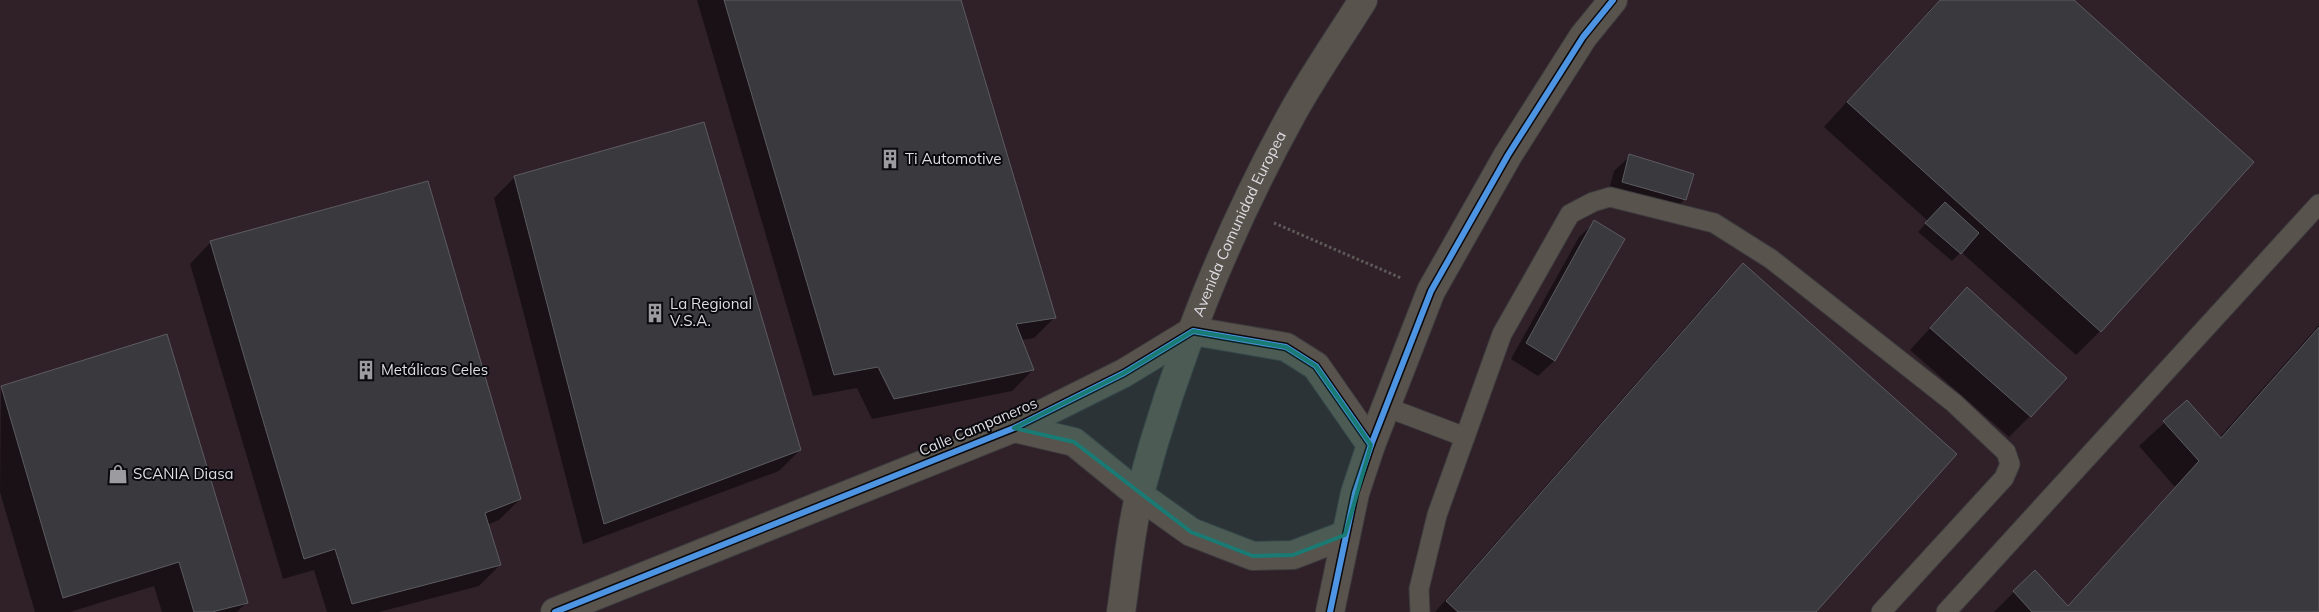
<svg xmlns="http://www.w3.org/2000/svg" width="2319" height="612" font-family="Mulish,sans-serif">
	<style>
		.industrial { fill: #302129 }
		.shadow { fill: #0007 }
		.building { fill: #3a3a3e; stroke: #5c5c5f }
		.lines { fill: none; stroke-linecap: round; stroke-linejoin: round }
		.service-casing { stroke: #3c3c3f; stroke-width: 21 }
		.minor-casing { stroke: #3c3c3f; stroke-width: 30 }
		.path { stroke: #5e5a57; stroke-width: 3; stroke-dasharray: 2.5 2.5; stroke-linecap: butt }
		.service { stroke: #59534d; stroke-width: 19 }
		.minor { stroke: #59534d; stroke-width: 28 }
		.cycleway-casing { stroke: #0a090d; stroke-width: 9 }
		.cycleway { stroke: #4d94e3; stroke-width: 6 }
		.marked { fill: #197b74; fill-opacity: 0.2; stroke: #197b74; stroke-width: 4; stroke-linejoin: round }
		.labels { text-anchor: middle; stroke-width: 4; stroke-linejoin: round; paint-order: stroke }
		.poi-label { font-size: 15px; fill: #dedde3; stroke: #0a090d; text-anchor: start }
		.street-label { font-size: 15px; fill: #dedde3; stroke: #0a090d }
	</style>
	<rect width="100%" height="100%" fill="#212125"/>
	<rect class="industrial" x="0" y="0" width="2319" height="612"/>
	<g class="shadow">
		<polygon points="697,0 960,0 1055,317 1034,338 1021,340 1033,370 1012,391 872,419 857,388 813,396"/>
		<polygon points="1939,0 2072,0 2100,331 2076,355 1961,252 1952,261 1918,232 1928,221 1824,127"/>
		<polygon points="1630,156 1685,199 1669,215 1607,197 1614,171"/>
		<polygon points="515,177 800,450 779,471 583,544 494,198"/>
		<polygon points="1595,222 1623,239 1554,361 1538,376 1511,359 1579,237"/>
		<polygon points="211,242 520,499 499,520 487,525 500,565 479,586 379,612 327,612 314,570 283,579 190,264"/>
		<polygon points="1743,265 1814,612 1435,612 1718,290"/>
		<polygon points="1967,288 2030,416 2009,437 1910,350"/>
		<polygon points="2319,325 2319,612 1994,612 2014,592 2067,607 2175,487 2139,446 2187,402 2219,438"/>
		<polygon points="1,387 246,603 237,612 162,612 154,586 70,612 35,612 0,492"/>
	</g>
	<g class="building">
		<polygon points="724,0 961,0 1056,318 1016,324 1034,370 894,399 878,367 834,375"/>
		<polygon points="1940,0 2074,0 2254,162 2101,332 1847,102"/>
		<polygon points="704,122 801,450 604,524 514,176"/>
		<polygon points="1629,154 1694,174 1686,200 1622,182"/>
		<polygon points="428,181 521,499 485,513 501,565 352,604 335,549 304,559 210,241"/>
		<polygon points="1945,202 1979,233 1961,254 1925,223"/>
		<polygon points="1594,220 1625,239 1555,361 1526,343"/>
		<polygon points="1743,263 1957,454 1816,612 1458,612 1446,601"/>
		<polygon points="1967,287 2067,378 2031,417 1930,328"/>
		<polygon points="2319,327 2319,612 2032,612 2013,591 2035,570 2068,606 2199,461 2163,421 2187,400 2221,438"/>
		<polygon points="167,334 248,603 212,612 194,612 179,562 63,598 1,386"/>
	</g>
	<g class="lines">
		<defs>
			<g id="service">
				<polyline points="1386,407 1465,437"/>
				<polyline points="1420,612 1419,589 1437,515 1502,334 1570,214 1593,202 1610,197 1714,223 1771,259 1954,403 2006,452 2010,464 2004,478 1881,612"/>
				<polyline points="1946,612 2319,204"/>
			</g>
			<g id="minor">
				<polyline points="1014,428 1074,442 1139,495 1191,532 1253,556 1293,555 1345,535"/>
				<polyline points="555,612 1014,428 1124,373 1193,331 1286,347 1316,366 1371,445"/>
				<path id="s1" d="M1121,612c6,-39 9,-81 19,-119 34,-131 88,-263 153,-381 21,-38 47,-75 70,-112"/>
				<polyline points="1330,612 1355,493 1371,445 1431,291 1508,155 1583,37 1613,0"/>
			</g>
		</defs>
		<use href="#service" class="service-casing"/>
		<use href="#minor" class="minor-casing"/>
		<polyline class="path" points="1274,223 1401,278"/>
		<use href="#service" class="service"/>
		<use href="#minor" class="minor"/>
		<defs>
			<g id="cycleway">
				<polyline points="555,612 1014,428 1124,373 1193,331 1286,347 1316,366 1371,445"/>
				<polyline points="1330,612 1355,493 1371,445 1431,291 1508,155 1583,37 1613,0"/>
			</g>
		</defs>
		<use href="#cycleway" class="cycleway-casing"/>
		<use href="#cycleway" class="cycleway"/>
	</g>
	<path class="marked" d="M1193,331l93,16 30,19 55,79 -26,90 -52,20 -40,1 -62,-24 -117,-90 -60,-14 110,-55z"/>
	<defs>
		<symbol id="building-bare" viewBox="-9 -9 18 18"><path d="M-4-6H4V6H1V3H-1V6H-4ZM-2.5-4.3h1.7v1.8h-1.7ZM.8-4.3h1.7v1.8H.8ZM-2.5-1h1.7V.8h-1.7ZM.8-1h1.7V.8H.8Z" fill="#9c9ba0" stroke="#0a090d" stroke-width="2.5" paint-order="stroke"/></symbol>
		<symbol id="shop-bare" viewBox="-9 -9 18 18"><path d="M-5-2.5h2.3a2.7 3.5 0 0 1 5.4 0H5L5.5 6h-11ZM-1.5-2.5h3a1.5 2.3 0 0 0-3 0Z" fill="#9c9ba0" stroke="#0a090d" stroke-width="2.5" paint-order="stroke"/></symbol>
	</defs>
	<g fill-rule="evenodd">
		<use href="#building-bare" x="876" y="145" width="28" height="28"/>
		<use href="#building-bare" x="641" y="299" width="28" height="28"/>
		<use href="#building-bare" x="352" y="356" width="28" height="28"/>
		<use href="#shop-bare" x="104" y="460" width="28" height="28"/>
	</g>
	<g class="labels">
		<g class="poi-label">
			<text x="905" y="164">Ti Automotive</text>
			<text x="670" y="309">La Regional<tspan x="670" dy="17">V.S.A.</tspan></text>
			<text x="381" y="375">Metálicas Celes</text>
			<text x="133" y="479">SCANIA Diasa</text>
		</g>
		<g class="street-label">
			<text dy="5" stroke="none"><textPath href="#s1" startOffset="408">Avenida Comunidad Europea</textPath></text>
			<text transform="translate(978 427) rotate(-23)" y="5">Calle Campaneros</text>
		</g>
	</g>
</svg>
